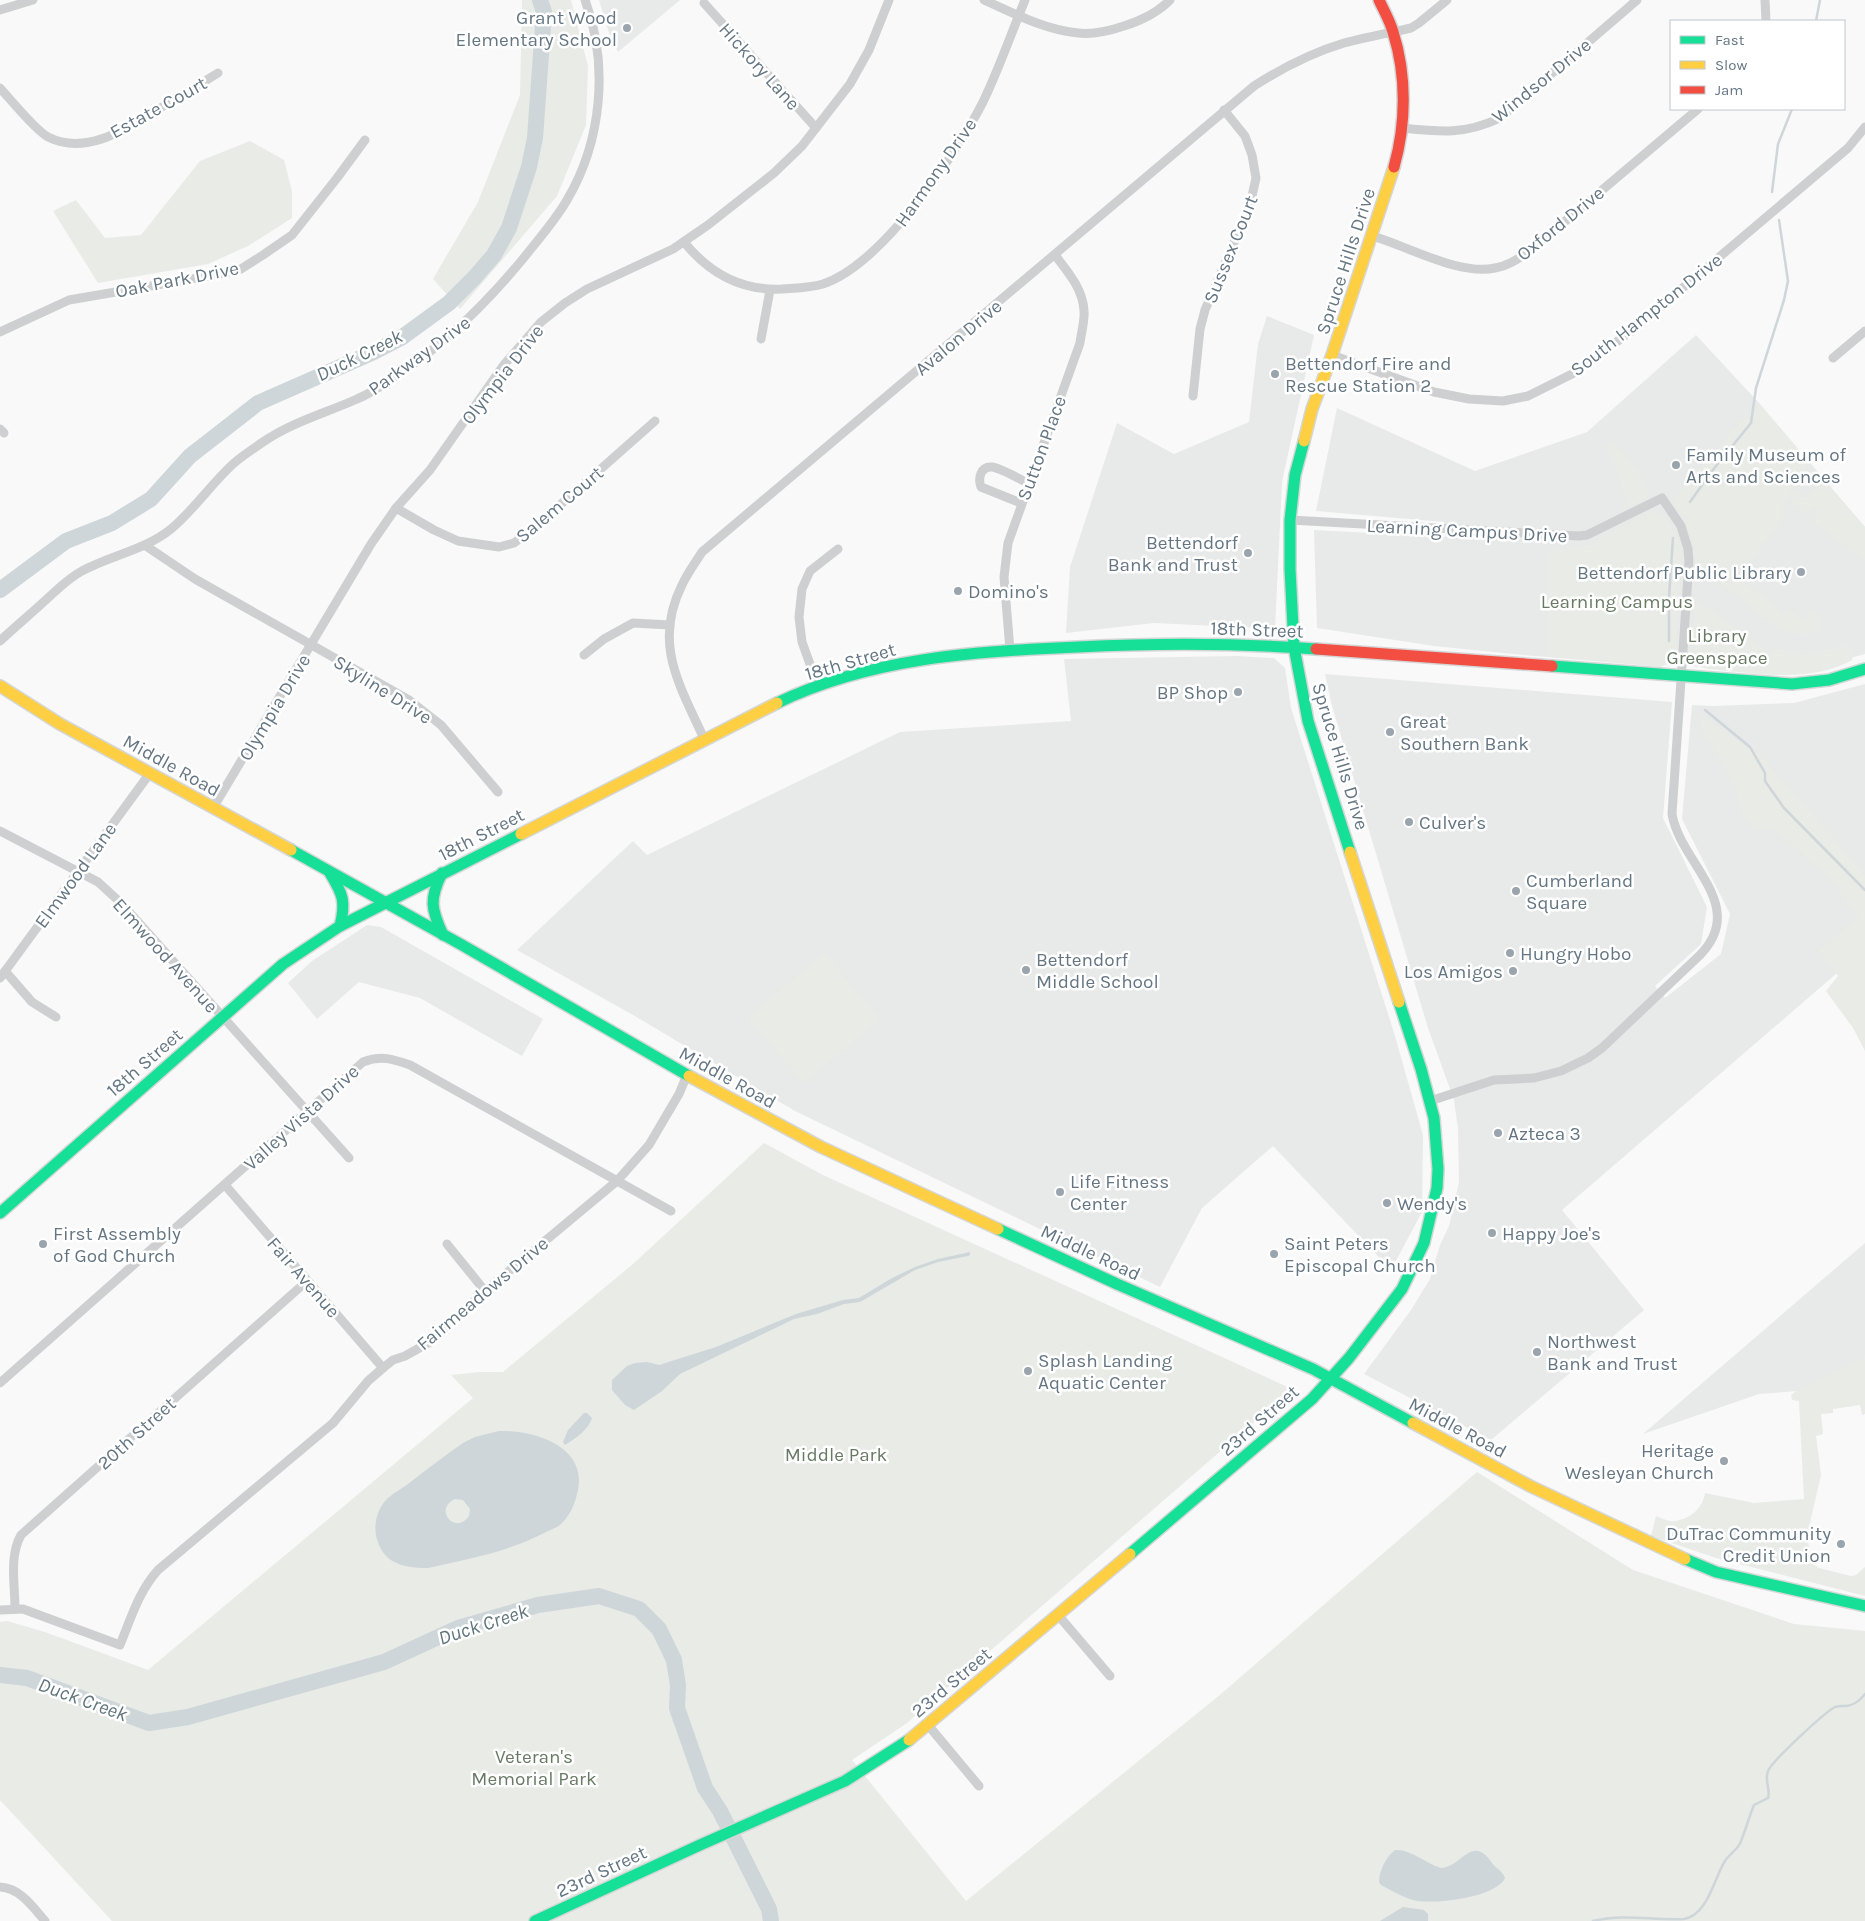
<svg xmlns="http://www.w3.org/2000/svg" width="1865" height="1921" font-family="Karla,sans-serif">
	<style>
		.built { fill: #e8e9e9 }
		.green { fill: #e8ebe6 }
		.water { fill: #ced6d9; fill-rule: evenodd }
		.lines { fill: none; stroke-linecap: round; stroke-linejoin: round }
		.stream { stroke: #ced6d9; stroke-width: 2.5 }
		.river { stroke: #ced6d9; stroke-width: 16 }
		.fast-casing { stroke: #d5d6d7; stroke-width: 14 }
		.slow-casing { stroke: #d5d6d7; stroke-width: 14 }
		.jam-casing { stroke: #d5d6d7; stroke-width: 14 }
		.street { stroke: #cecfd0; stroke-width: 9 }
		.fast { stroke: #16e098; stroke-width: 11 }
		.slow { stroke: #ffcf43; stroke-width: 11 }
		.jam { stroke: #f24e42; stroke-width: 11 }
		.poi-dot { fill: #99a4ac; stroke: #fff; stroke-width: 2 }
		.labels { text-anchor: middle; stroke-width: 5; stroke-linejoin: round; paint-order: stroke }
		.poi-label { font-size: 19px; fill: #657683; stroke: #fff; text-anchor: start }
		.street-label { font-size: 19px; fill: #657683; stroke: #fff }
		.park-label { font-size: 19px; fill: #687a64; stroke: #fff }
		.water-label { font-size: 20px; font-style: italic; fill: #60757c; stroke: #fff }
	</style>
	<rect width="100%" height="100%" fill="#f9f9f9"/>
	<g class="built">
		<polygon points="599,0 680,0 618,52 609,33"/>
		<polygon points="1267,316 1314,335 1282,482 1275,629 1154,623 1066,633 1070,567 1117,423 1174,454 1249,422 1258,344"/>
		<polygon points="1696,335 1759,403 1865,527 1865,654 1804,671 1734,669 1533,656 1434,646 1317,628 1314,530 1445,537 1444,522 1316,511 1337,408 1475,471 1587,432"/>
		<polygon points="1236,656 1274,658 1285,668 1291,708 1395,1036 1423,1135 1422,1212 1391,1270 1273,1146 1202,1208 1160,1287 795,1111 633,1015 517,950 633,841 647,855 900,732 1071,721 1064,659"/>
		<polygon points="1325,674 1672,702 1663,818 1707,907 1701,944 1655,986 1665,998 1721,954 1730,914 1682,819 1692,705 1712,706 1794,703 1865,684 1865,949 1562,1210 1644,1310 1491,1440 1364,1374 1411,1310 1430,1279 1440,1245 1449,1226 1459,1182 1458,1129 1454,1100 1428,1028 1332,706"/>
		<polygon points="367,925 381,927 543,1019 522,1056 420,998 359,982 317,1019 288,983 312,961"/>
		<polygon points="1865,1243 1865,1360 1799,1391 1759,1394 1643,1434"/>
	</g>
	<g class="green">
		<polygon points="522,0 571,0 588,66 586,125 557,196 460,309 433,279 478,202 520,95"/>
		<polygon points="250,141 284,160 292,191 292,218 248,246 208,264 98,283 53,211 76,200 105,238 141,235 200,161"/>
		<path d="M1759,403l50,60 -26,41v13l-44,61 46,36 4,-5 15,11 7,-10 12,9 -5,11 -13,5 -25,-5 -62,-49 -22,-7c-1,-35 -5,-44 -24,-73l57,-67z"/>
		<path d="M1615,443c12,14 30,34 34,53l-23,14h-3l-1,-5 5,-4 -12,-37 -8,-16 2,-4z"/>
		<polygon points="1812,468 1865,527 1865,562 1812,521 1818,512 1813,508 1808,516 1799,507 1793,504 1790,495 1794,491 1798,491 1806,499 1815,487 1806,476"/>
		<path d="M1652,512l10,3 5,3 15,29 -6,101c-3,11 -5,15 -16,19l-112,-10v-99l3,-8 34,-3 55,-30z"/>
		<path d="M1696,599l74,55 4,-6 26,6 14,-1 30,-8 5,1 5,6 -2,8c-42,24 -98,13 -144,9l-8,-2 -9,-14z"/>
		<polygon points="1703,716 1763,758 1838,843 1865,876 1865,1051 1853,1028 1826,991 1838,976 1819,951 1859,916 1831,880 1775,829 1755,831 1742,813 1734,785 1701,726"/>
		<polygon points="824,953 880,1019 804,1083 748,1018"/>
		<polygon points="764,1143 823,1175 1290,1388 1284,1396 907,1723 852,1760 966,1901 1221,1694 1477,1472 1633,1570 1794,1624 1865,1631 1865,1921 112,1921 0,1800 0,1622 7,1621 45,1632 148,1670 473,1398 451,1375 480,1372 503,1372 633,1264"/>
		<path d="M1865,1357v57l-3,1 -2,-10 -27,4v4l-12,1 2,20 -7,2 5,39 -14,61 4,22 4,7 4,3 32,8 5,-1 9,-8v29l-149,-38 -65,-22 5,-20c5,2 13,6 19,5 15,-2 28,-13 30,-28l49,10 50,-4 -5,-98 -7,-1 -1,-5 4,-3z"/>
	</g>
	<g class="water">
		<polygon points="970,1252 970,1255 968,1256 938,1262 915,1270 860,1302 844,1304 817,1314 794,1319 680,1374 662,1391 634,1410 625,1405 612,1390 612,1380 627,1366 635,1363 647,1362 659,1365 716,1347 796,1314 843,1300 859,1298 892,1278 915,1267 938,1259"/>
		<path d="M584,1413h3l5,5c-3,11 -17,21 -27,27l-2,-3 5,-12z"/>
		<path d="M499,1431c36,-1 91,16 78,63 -2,10 -8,23 -16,30 -4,4 -12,6 -17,9 -36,19 -77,26 -116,35 -17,0 -38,-2 -47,-19 -9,-15 -7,-36 5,-49 6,-6 15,-11 22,-16 18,-14 36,-28 55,-41l12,-6zM455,1499l8,1 7,9 -1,7c-14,20 -36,-7 -14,-17z"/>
		<path d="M1395,1850c16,-1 30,13 46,18 20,0 31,-35 51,-5 4,6 10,7 13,15 -9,20 -73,27 -92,22 -11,-3 -22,-10 -32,-15l-2,-3c0,-10 7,-26 16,-32z"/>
		<polygon points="1403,1907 1424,1910 1428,1914 1428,1921 1380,1921"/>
	</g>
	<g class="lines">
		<g class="stream">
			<polyline points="1816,21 1820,0"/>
			<polyline points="1772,192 1778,144 1792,109"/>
			<polyline points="1690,502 1712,471 1751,423 1756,388 1784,300 1788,281 1779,220"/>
			<polyline points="1669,641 1669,597 1673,538"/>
			<polyline points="1705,710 1750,747 1765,773 1765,781 1784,808 1865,890"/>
			<path d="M1593,1921c32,-8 60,0 91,-2 24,-4 30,-41 41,-58 4,-7 14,-12 16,-20 5,-12 8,-24 13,-36l14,-7c3,-9 -4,-16 0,-27 5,-11 56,-58 67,-64 3,-1 5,-1 8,-1 10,0 16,-4 22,-12"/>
		</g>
		<g class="river">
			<polyline points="0,590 66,541 112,523 151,499 190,456 258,403 374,352 401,338 449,303 474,278 494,255 509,228 529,167 535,138 544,12 540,0"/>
			<polyline points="0,1675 27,1678 149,1723 188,1717 384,1662 458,1628 538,1605 599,1596 639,1609 659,1629 674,1660 678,1685 677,1708 705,1788 720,1811 769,1909 771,1921"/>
		</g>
		<defs>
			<g id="fast">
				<polyline points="1304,441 1295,475 1290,520 1290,569 1294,647 1308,721 1350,852"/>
				<polyline points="1552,666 1792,684 1829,680 1865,669"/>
				<path d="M777,703c93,-45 199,-52 301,-56 79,-4 159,-4 238,2"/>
				<polyline points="291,850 462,945 689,1076"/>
				<path d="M330,873c13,21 16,29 10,53"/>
				<path d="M442,873c-13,26 -11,36 1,62"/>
				<polyline points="0,1213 283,964 340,926 521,834"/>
				<polyline points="998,1229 1117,1284 1313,1369 1413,1423"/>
				<polyline points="1130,1554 1312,1399 1349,1358 1402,1289 1424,1243 1437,1188 1438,1169 1434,1118 1421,1069 1399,1002"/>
				<polyline points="1685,1559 1716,1572 1865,1606"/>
				<polyline points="535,1921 700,1845 845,1781 909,1740"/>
			</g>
			<g id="slow">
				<polyline points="1304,441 1312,409 1332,355 1394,167"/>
				<polyline points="0,686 60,724 291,850"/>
				<polyline points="521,834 777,703"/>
				<polyline points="1350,852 1399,1002"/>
				<polyline points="689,1076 821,1147 998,1229"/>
				<polyline points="1413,1423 1530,1486 1685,1559"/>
				<polyline points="909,1740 1130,1554"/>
			</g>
			<g id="jam">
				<path d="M1379,0c5,11 11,21 14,32 14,44 13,92 1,135"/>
				<polyline points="1316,649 1552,666"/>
			</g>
		</defs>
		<use href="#fast" class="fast-casing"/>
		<use href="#slow" class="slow-casing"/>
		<use href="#jam" class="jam-casing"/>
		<g class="street">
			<path d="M984,0c29,13 61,30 94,33 16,2 31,-2 46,-7 16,-5 34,-14 46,-26"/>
			<polyline points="1765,0 1766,21"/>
			<polyline points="704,3 816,128"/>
			<polyline points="0,10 33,0"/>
			<path d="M0,88c11,12 35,42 48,49 40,20 82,-11 114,-30 19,-11 38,-23 56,-34"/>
			<path d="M1402,128c38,4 62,7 98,-10l137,-118"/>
			<path d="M1372,236c36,10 87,40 123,32 13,-2 24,-10 35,-17l168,-142"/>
			<path d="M684,242c25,31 57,49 98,47 14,-1 28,-1 41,-5 58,-19 133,-129 160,-182 16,-33 28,-68 42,-102"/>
			<polyline points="0,332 69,300 215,275 241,269 263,255 292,235 337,178 365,140"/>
			<polyline points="761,339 770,290"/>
			<polyline points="1332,355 1434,392 1469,399 1503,401 1528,396 1572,374 1633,330 1848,148 1865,127"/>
			<polyline points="1833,358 1865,331"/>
			<polyline points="1193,396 1200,329 1205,310 1250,205 1256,178 1252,155 1245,136 1224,110"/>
			<polyline points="0,429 4,433"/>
			<path d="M1021,503l-40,-16c-3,-8 -1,-21 11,-20 9,1 27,12 36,16"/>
			<polyline points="396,508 434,530 458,541 499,547 514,543 534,528 655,421"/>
			<path d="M1290,520l289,16 8,-1 75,-37 19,28 7,23 1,12 -17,253c8,49 77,91 28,141l-98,93 -14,10 -27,13 -27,7 -40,2 -64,21"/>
			<polyline points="146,546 195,579 409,700 441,725 498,792"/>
			<path d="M0,641c16,-15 33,-29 49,-44 10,-9 21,-20 33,-26 30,-16 63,-21 89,-42 23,-19 40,-45 62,-65 9,-8 20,-15 30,-22 29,-20 63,-29 94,-43 12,-5 23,-12 33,-19 51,-32 94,-74 132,-120 15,-19 33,-39 45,-60 35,-59 42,-136 18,-200"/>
			<path d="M1010,650l-6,-73 4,-34 72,-200c1,-10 5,-22 4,-32 -1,-22 -16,-39 -29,-56"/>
			<polyline points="584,655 604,639 633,623 670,625"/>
			<polyline points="818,686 802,642 799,617 802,589 810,571 838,549"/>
			<path d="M705,741c-24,-54 -53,-96 -23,-156 5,-11 13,-22 20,-33l552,-466c28,-18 57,-33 90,-43 22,-6 45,-10 67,-15l8,-5 28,-23"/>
			<polyline points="213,808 371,544 396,508 430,470 503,366 541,322 565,303 587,289 673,249 708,225 774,173 802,146 850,84 869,50 889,0"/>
			<polyline points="0,831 98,882 122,904 349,1158"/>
			<polyline points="5,971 32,1002 56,1017"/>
			<polyline points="0,978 150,773"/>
			<polyline points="225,1185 383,1368"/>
			<polyline points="447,1244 485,1291"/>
			<path d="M0,1383l363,-321c18,-7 30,-3 47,3l261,146"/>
			<path d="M15,1609c0,-24 -6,-53 6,-74l286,-254"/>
			<path d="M0,1610l23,-1 97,36c11,-27 19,-54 38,-75l175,-147 35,-42 15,-13 10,-8 12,-4 25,-14 55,-51 132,-110 32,-36 30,-51 8,-19"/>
			<polyline points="1058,1615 1110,1676"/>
			<polyline points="928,1725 979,1786"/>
			<path d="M0,1887c20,1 33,20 45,34"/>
		</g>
		<use href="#fast" class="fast"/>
		<use href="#slow" class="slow"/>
		<use href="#jam" class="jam"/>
	</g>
	<g class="poi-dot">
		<circle cx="627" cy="28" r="5"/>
		<circle cx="1275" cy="374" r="5"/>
		<circle cx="1676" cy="465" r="5"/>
		<circle cx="1248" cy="553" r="5"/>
		<circle cx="1801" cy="572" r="5"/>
		<circle cx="958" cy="591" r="5"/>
		<circle cx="1238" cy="692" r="5"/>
		<circle cx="1390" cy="732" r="5"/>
		<circle cx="1409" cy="822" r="5"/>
		<circle cx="1516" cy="891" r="5"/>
		<circle cx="1510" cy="953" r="5"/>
		<circle cx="1026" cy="970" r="5"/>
		<circle cx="1513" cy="971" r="5"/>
		<circle cx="1498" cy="1133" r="5"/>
		<circle cx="1060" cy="1192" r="5"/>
		<circle cx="1387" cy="1203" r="5"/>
		<circle cx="1492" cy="1233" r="5"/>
		<circle cx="43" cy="1244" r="5"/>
		<circle cx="1274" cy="1254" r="5"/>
		<circle cx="1537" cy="1352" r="5"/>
		<circle cx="1028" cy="1371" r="5"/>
		<circle cx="1724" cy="1461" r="5"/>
		<circle cx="1841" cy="1544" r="5"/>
	</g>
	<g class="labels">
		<g class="poi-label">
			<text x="617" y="24" text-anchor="end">Grant Wood<tspan x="617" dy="22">Elementary School</tspan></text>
			<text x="1285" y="370">Bettendorf Fire and<tspan x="1285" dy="22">Rescue Station 2</tspan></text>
			<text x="1686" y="461">Family Museum of<tspan x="1686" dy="22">Arts and Sciences</tspan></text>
			<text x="1238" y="549" text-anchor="end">Bettendorf<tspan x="1238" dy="22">Bank and Trust</tspan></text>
			<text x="1791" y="579" text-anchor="end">Bettendorf Public Library</text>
			<text x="968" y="598">Domino's</text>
			<text x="1228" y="699" text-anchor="end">BP Shop</text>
			<text x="1400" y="728">Great<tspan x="1400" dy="22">Southern Bank</tspan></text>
			<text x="1419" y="829">Culver's</text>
			<text x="1526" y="887">Cumberland<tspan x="1526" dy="22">Square</tspan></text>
			<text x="1520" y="960">Hungry Hobo</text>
			<text x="1036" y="966">Bettendorf<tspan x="1036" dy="22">Middle School</tspan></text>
			<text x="1503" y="978" text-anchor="end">Los Amigos</text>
			<text x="1508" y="1140">Azteca 3</text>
			<text x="1070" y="1188">Life Fitness<tspan x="1070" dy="22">Center</tspan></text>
			<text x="1397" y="1210">Wendy's</text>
			<text x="53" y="1240">First Assembly<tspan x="53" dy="22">of God Church</tspan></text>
			<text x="1502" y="1240">Happy Joe's</text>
			<text x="1284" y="1250">Saint Peters<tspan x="1284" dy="22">Episcopal Church</tspan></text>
			<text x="1547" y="1348">Northwest<tspan x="1547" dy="22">Bank and Trust</tspan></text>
			<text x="1038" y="1367">Splash Landing<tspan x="1038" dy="22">Aquatic Center</tspan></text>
			<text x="1714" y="1457" text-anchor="end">Heritage<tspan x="1714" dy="22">Wesleyan Church</tspan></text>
			<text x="1831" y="1540" text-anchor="end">DuTrac Community<tspan x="1831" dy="22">Credit Union</tspan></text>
		</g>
		<g class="street-label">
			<text transform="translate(760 66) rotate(48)" y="7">Hickory Lane</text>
			<text transform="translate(1541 80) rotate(-39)" y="7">Windsor Drive</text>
			<text transform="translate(158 107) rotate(-29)" y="7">Estate Court</text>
			<text transform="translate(935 172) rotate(-55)" y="7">Harmony Drive</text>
			<text transform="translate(1560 223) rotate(-39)" y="7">Oxford Drive</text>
			<text transform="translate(1230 249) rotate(-68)" y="7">Sussex Court</text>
			<text transform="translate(1345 261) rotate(-72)" y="7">Spruce Hills Drive</text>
			<text transform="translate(177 279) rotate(-11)" y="7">Oak Park Drive</text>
			<text transform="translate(1646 314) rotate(-38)" y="7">South Hampton Drive</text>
			<text transform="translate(958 337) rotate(-40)" y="7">Avalon Drive</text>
			<text transform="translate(419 355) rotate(-36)" y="7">Parkway Drive</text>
			<text transform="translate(502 374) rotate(-52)" y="7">Olympia Drive</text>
			<text transform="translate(1041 448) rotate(-70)" y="7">Sutton Place</text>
			<text transform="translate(559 504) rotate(-40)" y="7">Salem Court</text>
			<text transform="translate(1467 530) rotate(3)" y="7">Learning Campus Drive</text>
			<text transform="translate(1257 629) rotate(2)" y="7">18th Street</text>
			<text transform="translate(850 661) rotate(-16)" y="7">18th Street</text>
			<text transform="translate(383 689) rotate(32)" y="7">Skyline Drive</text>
			<text transform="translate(274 707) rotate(-59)" y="7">Olympia Drive</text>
			<text transform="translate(1341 756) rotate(73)" y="7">Spruce Hills Drive</text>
			<text transform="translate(172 765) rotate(29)" y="7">Middle Road</text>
			<text transform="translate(481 834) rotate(-27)" y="7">18th Street</text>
			<text transform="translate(75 875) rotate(-54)" y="7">Elmwood Lane</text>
			<text transform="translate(166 955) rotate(48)" y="7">Elmwood Avenue</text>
			<text transform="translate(144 1062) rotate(-41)" y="7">18th Street</text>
			<text transform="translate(728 1077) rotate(29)" y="7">Middle Road</text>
			<text transform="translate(301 1117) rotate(-42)" y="7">Valley Vista Drive</text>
			<text transform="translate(1091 1252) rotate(25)" y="7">Middle Road</text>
			<text transform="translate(304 1277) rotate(49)" y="7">Fair Avenue</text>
			<text transform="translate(482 1293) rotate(-40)" y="7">Fairmeadows Drive</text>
			<text transform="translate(1259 1420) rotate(-41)" y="7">23rd Street</text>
			<text transform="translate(1458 1427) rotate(28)" y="7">Middle Road</text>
			<text transform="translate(136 1433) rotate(-42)" y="7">20th Street</text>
			<text transform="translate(951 1682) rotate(-40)" y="7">23rd Street</text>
			<text transform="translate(601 1871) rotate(-25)" y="7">23rd Street</text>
		</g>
		<g class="park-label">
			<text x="1617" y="608">Learning Campus</text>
			<text x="1717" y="642">Library<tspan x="1717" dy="22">Greenspace</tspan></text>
			<text x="836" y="1461">Middle Park</text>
			<text x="534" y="1763">Veteran's<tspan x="534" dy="22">Memorial Park</tspan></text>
		</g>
		<g class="water-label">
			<text transform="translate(359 355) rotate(-26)" y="7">Duck Creek</text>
			<text transform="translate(483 1624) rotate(-18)" y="7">Duck Creek</text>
			<text transform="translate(83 1699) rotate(20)" y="7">Duck Creek</text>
		</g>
	</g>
	<rect x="1670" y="20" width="175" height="90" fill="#ffffff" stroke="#c1c8cd"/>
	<rect x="1680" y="36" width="25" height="8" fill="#16e098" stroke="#c1c8cd"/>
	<text x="1715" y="45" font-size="15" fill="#657683">Fast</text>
	<rect x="1680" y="61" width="25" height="8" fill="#ffcf43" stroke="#c1c8cd"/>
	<text x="1715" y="70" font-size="15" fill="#657683">Slow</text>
	<rect x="1680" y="86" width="25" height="8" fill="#f24e42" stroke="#c1c8cd"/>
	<text x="1715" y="95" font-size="15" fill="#657683">Jam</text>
</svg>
